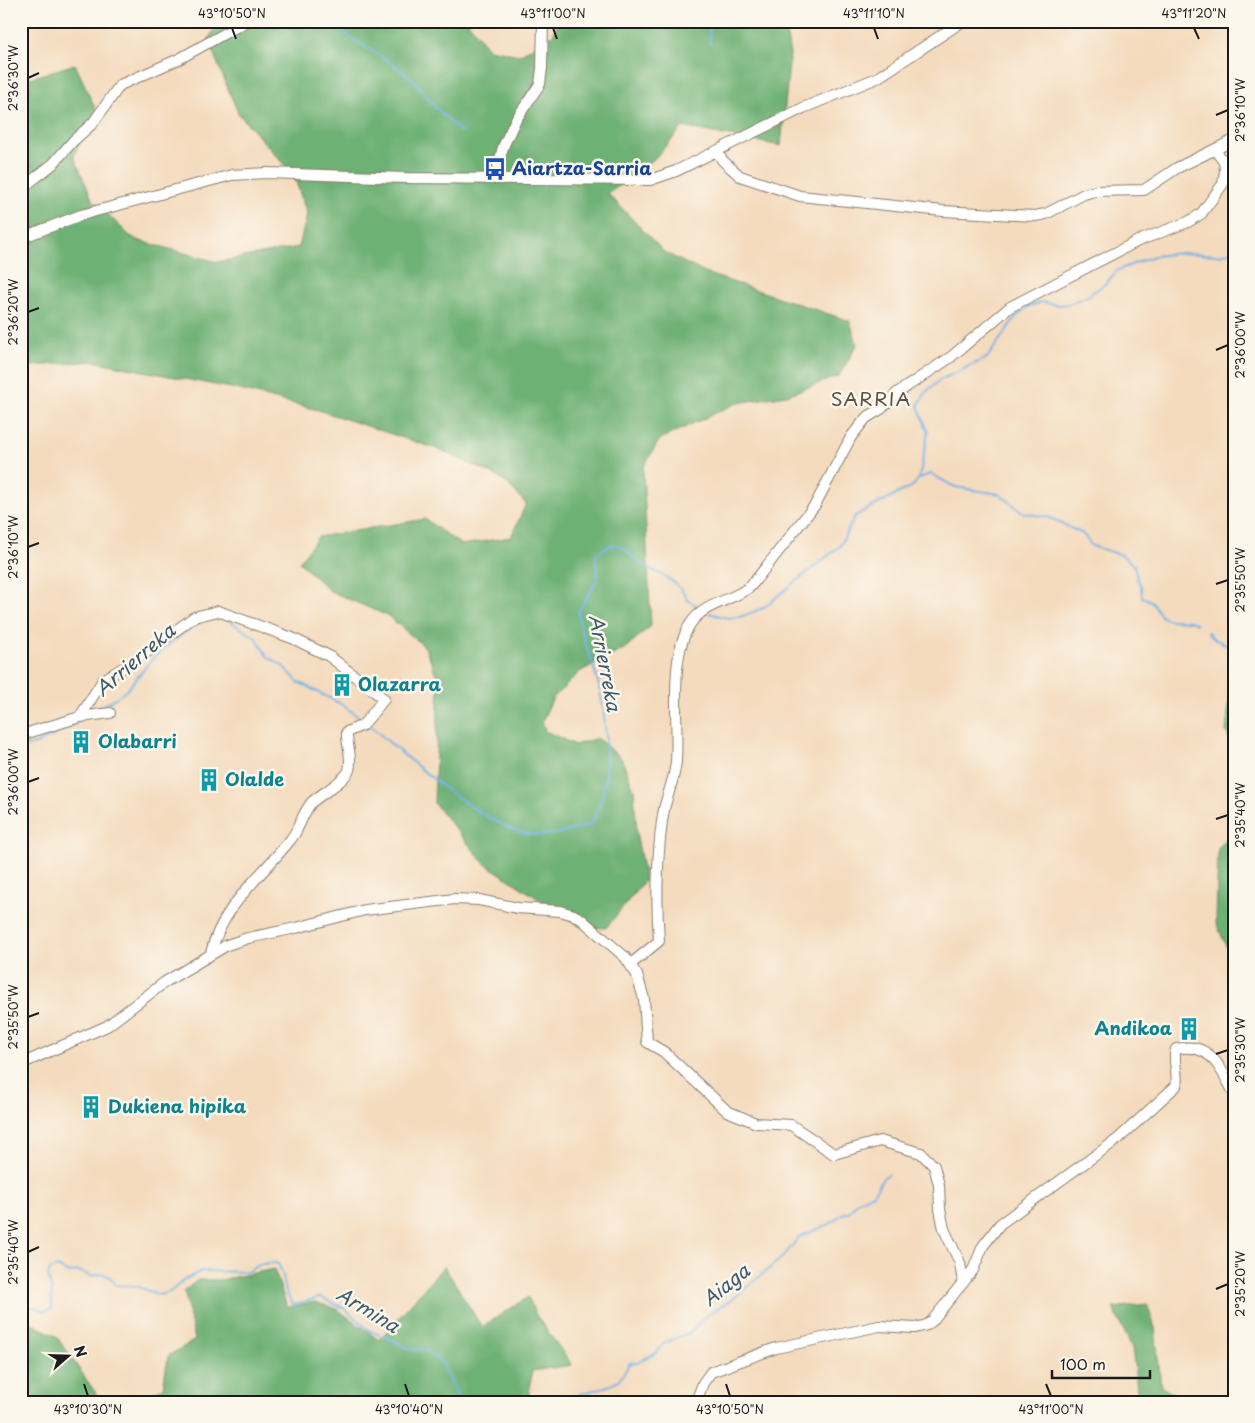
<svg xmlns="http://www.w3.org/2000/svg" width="1255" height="1423" font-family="'Playpen Sans',sans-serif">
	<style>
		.forest { fill: #6eb174; stroke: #456648 }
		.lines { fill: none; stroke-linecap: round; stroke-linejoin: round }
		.stream { stroke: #70b2e5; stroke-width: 2 }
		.minor-casing { stroke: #887c6d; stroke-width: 12 }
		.minor { stroke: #fff; stroke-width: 10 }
		.ticks { fill: none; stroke: #1c1c1c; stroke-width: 2 }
		.labels { text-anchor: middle; stroke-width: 5; stroke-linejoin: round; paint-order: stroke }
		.transit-label { font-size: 18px; font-weight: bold; fill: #164399; stroke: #fbf7ec; text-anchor: start }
		.culture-label { font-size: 18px; font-weight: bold; fill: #0d838f; stroke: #fbf7ec; text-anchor: start }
		.neighbourhood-label { font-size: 19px; letter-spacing: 1px; fill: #5e4d49; stroke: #fbf7ec }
		.water-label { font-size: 19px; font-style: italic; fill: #3e586c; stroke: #fbf7ec }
		.neatline { fill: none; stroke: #1c1c1c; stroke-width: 2 }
		.ticks-label { font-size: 12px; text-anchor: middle; fill: #1c1c1c }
	</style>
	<rect width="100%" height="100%" fill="#fbf7ec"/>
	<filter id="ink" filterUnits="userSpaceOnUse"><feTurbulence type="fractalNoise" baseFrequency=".02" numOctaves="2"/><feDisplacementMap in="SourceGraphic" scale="10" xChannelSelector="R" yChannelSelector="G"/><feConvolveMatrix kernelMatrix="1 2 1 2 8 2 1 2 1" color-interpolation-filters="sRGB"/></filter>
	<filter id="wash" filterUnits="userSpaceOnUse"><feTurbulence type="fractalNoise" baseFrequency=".0096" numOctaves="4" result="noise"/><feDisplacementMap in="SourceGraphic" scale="20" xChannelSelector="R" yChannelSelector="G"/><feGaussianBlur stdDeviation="1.12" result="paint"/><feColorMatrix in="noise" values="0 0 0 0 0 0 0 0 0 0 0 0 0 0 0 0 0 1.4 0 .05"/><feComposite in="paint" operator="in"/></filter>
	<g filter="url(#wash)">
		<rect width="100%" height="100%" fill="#f4dbbe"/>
		<g class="forest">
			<polygon points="219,21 467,21 489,49 519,55 553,35 558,21 784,21 790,54 781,146 683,127 654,159 608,194 664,252 705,273 850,321 857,345 839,376 787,395 737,403 660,439 643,468 651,626 624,649 581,671 553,698 542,721 545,731 575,745 597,738 621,758 634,789 637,837 645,880 606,928 581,927 484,863 434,803 439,682 425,647 388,616 330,591 299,562 318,537 425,519 461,545 511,537 526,504 508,484 491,473 437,449 318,410 236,389 92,361 21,367 21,74 31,78 75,64 96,110 74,156 92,199 129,235 137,240 217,262 299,247 307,214 294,176 238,113 208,40"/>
			<polygon points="1231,688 1234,688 1234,748 1226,731"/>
			<polygon points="1234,831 1234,964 1216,923 1218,848"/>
			<polygon points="444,1266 482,1327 528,1297 536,1315 572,1365 532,1371 528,1402 131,1402 163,1388 168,1356 195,1340 184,1291 198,1280 220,1280 274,1269 287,1307 315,1302 337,1309 379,1340"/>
			<polygon points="1147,1304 1155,1328 1161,1387 1190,1402 1130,1402 1138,1397 1132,1348 1113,1308"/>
			<polygon points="21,1318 56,1336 102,1402 21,1402"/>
		</g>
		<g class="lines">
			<g class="stream">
				<polyline points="332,21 350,37 393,64 415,81 435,107 461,132"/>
				<polyline points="709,21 710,43"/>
				<polyline points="919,478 931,474 955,487 999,494 1024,513 1048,517 1083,534 1092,546 1122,555 1134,565 1137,578 1141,586 1142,597 1151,601 1162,617 1170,620 1191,621 1196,624"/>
				<polyline points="709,613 727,618 740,617 763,608 840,546 855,516 914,485 919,478 928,432 918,406 926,392 940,380 987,358 1015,318 1027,307 1042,302 1058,305 1069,304 1086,297 1105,284 1118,270 1154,256 1181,253 1219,255 1228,253 1234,248"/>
				<polyline points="228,620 256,638 267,656 283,666 298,682 341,704 362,719"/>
				<polyline points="1208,632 1214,639 1227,645 1234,657"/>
				<polyline points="97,710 126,691 154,657 202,619"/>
				<path d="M368,724c38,33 109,97 156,109 21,6 47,-2 67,-9 23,-35 16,-102 7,-142 -6,-24 -18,-46 -20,-70l20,-33 -3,-24c6,-4 13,-11 20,-10 9,1 13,7 19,13 17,15 45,19 53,42l14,8"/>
				<polyline points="21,747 36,744 79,722"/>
				<path d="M21,1306l14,1 9,4 8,-2 -1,-22 -3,-11 2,-6 7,-3 12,6 9,-2 13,5 13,-2 6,3 6,8 19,1 25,9 10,-3 14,-12 17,-9 46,1 14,-8 16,-1c10,11 4,28 17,42l26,-8 25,12 25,22 23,9 9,6 13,4h11l17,14 17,38"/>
				<path d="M570,1402c7,-12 36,-12 46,-20 6,-4 10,-13 14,-19l8,-1 18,-9 8,-10 25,-10 17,-17 28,-18 50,-42 15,-19 31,-13 12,-10 7,-2 8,-10 16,-8 11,-17 5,-3"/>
			</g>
		</g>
	</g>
	<g filter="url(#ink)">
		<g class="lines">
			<defs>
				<g id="minor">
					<polyline points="717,152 723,161 740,176 800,196 943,211 1035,216 1046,214 1084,194 1096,191 1144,190 1177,168 1234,140"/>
					<polyline points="495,178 503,147 515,121 540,84 542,68 543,21"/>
					<polyline points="21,189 53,164 73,141 93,123 120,85 179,59 247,21"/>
					<polyline points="21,238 81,215 232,175 268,173 405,178 650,180 676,171 803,108 877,78 963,21"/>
					<polyline points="80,717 110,713"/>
					<path d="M21,735l59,-18 23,-37 36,-22 55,-41 24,-6 74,27 37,18 55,43 -21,26 -16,7c-1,12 6,25 2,38 -3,10 -28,24 -37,32 -10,11 -12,26 -21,37 -28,36 -69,66 -80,114"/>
					<path d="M631,964l28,-23c-3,-40 -2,-93 5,-132 4,-16 11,-32 12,-48 3,-41 -8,-104 15,-138 13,-20 44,-23 60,-37l64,-81 36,-68 15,-19 15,-9 16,-16 54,-36 59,-50 128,-66 50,-19 13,-8 22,-30 2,-13 -1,-9 -9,-12"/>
					<polyline points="21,1064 107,1026 165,982 227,945 248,938 296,928 365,910 455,899 479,900 518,908 560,911 574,915 581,919 625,957 637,975 644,999 647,1042 664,1052 727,1111 756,1123 791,1125 834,1154 880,1141 921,1153 934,1166 939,1185 940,1209 944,1229 960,1263 963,1283"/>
					<path d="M696,1402l7,-19 8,-11 65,-24 103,-22 36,2 12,-3 5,-4 41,-51 10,-24 17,-22 118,-85 58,-53c3,-12 -4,-26 0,-37 35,-8 44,19 58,44"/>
				</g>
			</defs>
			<use href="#minor" class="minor-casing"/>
			<use href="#minor" class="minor"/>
		</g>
	</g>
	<path class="ticks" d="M232,28l4,11M553,28l4,11M874,28l4,11M1194,28l5,11M28,78l11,-5M1216,115l12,-5M28,312l11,-4M1216,350l12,-5M28,547l11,-4M1216,584l12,-4M28,782l11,-4M1216,819l12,-4M28,1017l11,-4M1216,1054l12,-4M28,1252l11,-5M1216,1289l12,-5M84,1384l4,12M405,1384l4,12M726,1384l4,12M1046,1384l5,12"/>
	<defs>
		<symbol id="bus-bare" viewBox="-9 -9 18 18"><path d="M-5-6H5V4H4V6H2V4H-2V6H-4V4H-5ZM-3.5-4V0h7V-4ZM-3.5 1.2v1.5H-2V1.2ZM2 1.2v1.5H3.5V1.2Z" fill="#1a4fb4" stroke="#fbf7ec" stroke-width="2.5" paint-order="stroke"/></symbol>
		<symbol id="building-bare" viewBox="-9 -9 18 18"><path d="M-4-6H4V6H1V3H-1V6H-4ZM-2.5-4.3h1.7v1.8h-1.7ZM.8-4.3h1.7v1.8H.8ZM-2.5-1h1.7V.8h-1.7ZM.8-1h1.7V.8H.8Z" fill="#0f9aa8" stroke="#fbf7ec" stroke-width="2.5" paint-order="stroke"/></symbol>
	</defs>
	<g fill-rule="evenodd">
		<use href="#bus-bare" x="479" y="153" width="32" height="32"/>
		<use href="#building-bare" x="326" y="669" width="32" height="32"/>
		<use href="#building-bare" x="65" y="726" width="32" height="32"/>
		<use href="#building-bare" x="193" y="764" width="32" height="32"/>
		<use href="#building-bare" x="1173" y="1013" width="32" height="32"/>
		<use href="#building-bare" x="75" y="1091" width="32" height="32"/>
	</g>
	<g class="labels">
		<g class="transit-label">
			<text x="512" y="175">Aiartza-Sarria</text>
		</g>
		<g class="culture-label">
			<text x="358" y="691">Olazarra</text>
			<text x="98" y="748">Olabarri</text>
			<text x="225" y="786">Olalde</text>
			<text x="1172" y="1035" text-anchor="end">Andikoa</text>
			<text x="108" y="1113">Dukiena hipika</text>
		</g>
		<g class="neighbourhood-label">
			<text x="871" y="406">SARRIA</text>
		</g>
		<g class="water-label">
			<text transform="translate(135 660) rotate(-41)" y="7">Arrierreka</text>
			<text transform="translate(605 663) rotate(79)" y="7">Arrierreka</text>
			<text transform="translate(726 1285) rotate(-39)" y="7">Aiaga</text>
			<text transform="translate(368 1310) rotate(31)" y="7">Armina</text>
		</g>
	</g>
	<rect width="1255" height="1423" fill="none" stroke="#fbf7ec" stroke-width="55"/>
	<g transform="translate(68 1356) rotate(70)" stroke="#fbf7ec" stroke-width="4" paint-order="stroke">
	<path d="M0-4L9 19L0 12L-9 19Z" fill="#1c1c1c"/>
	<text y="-8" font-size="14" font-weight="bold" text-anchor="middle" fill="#1c1c1c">N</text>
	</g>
	<path d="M1052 1370v8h98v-8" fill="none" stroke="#1c1c1c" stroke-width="2.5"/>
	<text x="1060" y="1370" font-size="15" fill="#1c1c1c" stroke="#fbf7ec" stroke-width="4" paint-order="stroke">100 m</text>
	<rect x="28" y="28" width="1200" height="1368" class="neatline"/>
	<g class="ticks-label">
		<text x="232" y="18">43°10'50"N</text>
		<text x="553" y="18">43°11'00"N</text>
		<text x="874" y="18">43°11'10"N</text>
		<text x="1194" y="18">43°11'20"N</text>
		<text transform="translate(14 78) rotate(-90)" y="4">2°36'30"W</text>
		<text transform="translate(1241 110) rotate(-90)" y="4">2°36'10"W</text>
		<text transform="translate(14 312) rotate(-90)" y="4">2°36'20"W</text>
		<text transform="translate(1241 345) rotate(-90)" y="4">2°36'00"W</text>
		<text transform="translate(14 547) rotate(-90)" y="4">2°36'10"W</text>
		<text transform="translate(1241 580) rotate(-90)" y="4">2°35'50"W</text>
		<text transform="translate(14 782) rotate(-90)" y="4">2°36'00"W</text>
		<text transform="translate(1241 815) rotate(-90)" y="4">2°35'40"W</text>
		<text transform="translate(14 1017) rotate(-90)" y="4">2°35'50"W</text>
		<text transform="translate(1241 1050) rotate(-90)" y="4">2°35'30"W</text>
		<text transform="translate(14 1252) rotate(-90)" y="4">2°35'40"W</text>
		<text transform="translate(1241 1284) rotate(-90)" y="4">2°35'20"W</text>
		<text x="88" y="1414">43°10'30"N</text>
		<text x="409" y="1414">43°10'40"N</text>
		<text x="730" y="1414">43°10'50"N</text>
		<text x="1051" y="1414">43°11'00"N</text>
	</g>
</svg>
